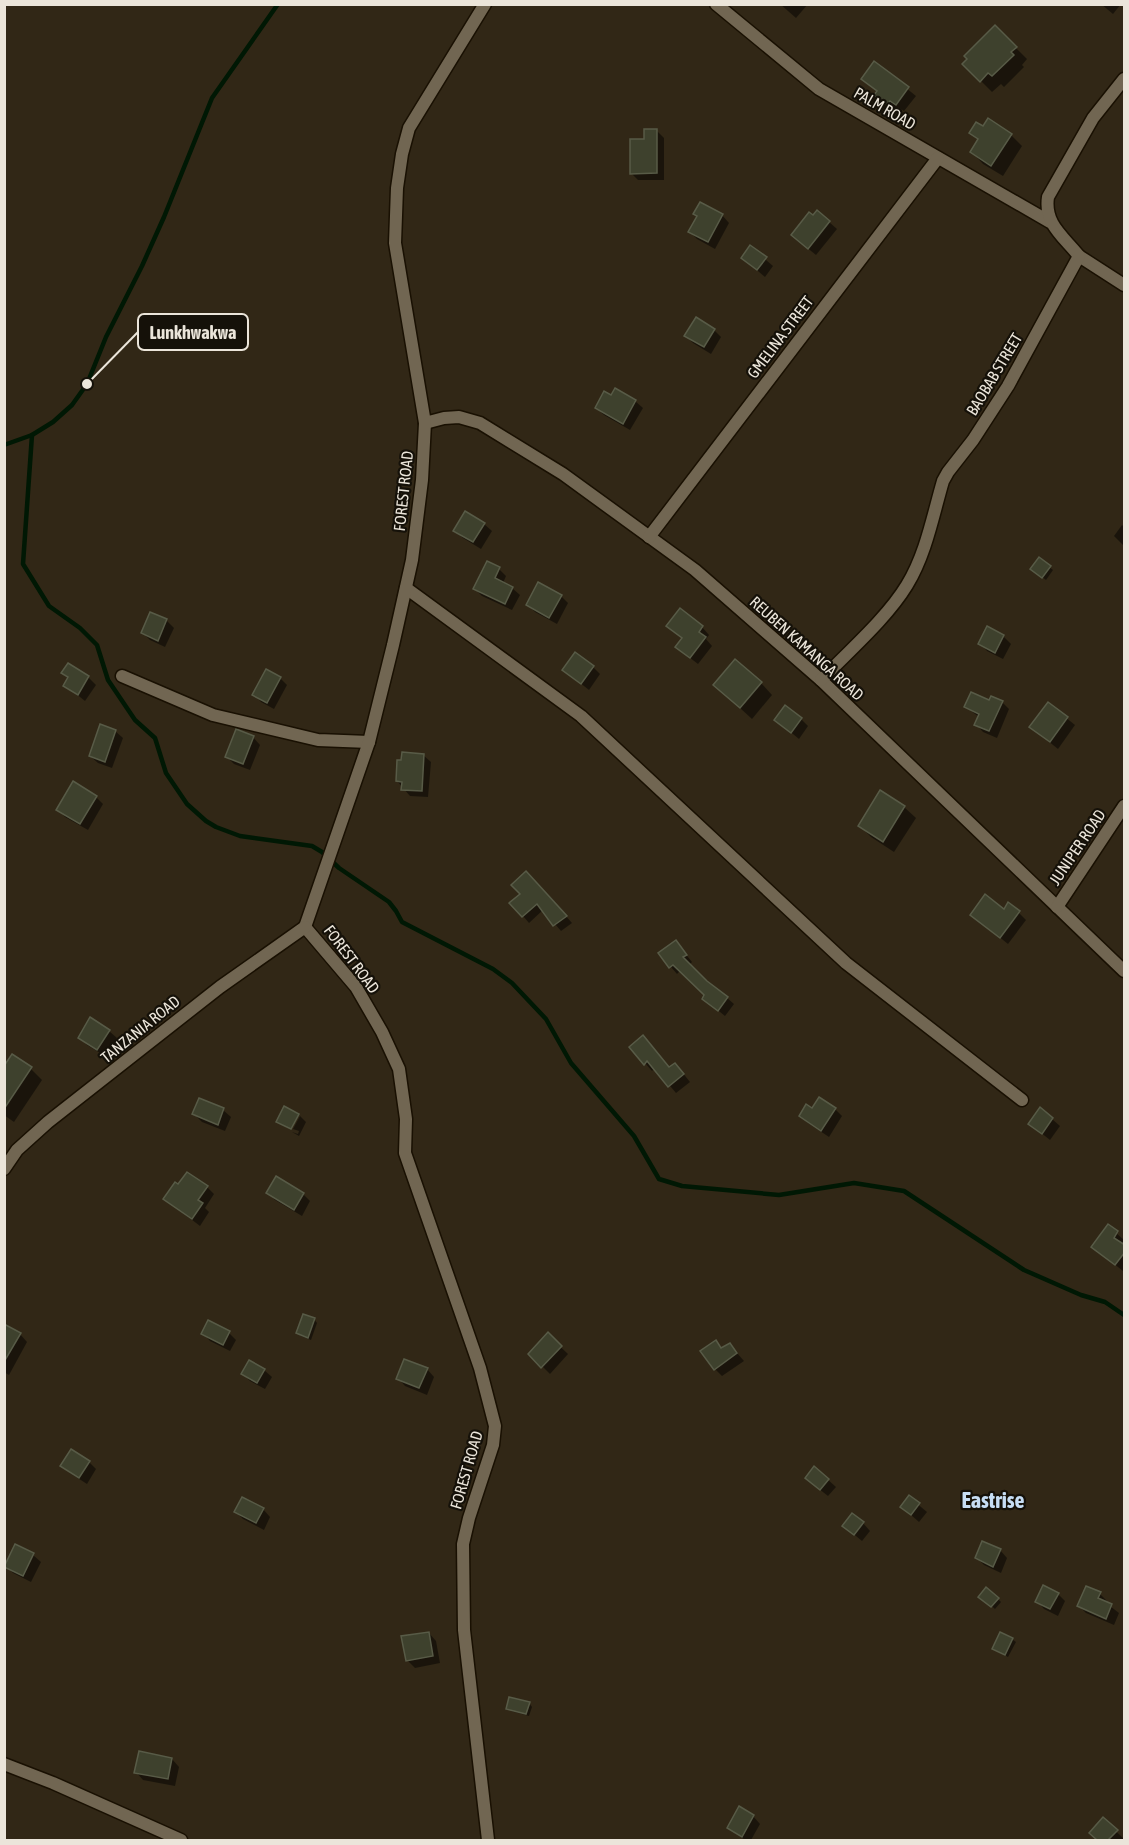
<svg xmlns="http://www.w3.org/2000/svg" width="1129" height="1845" font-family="'Asap Condensed',sans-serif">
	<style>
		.shadow { fill: #0007 }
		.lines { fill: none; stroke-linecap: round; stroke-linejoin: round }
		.stream { stroke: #001804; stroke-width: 4.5 }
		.building { fill: #3e412d; stroke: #585b47; stroke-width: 1.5 }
		.minor-casing { stroke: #191002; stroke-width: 15 }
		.minor { stroke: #716652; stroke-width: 12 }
		.labels { text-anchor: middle; stroke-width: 4.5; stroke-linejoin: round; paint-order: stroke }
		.street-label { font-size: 16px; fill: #ebe5da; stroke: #151109 }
		.district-label { font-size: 22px; font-weight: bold; fill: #c6ddf4; stroke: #151109 }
		.leader { fill: none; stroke: #ebe5da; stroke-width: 2 }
		.callout-dot { fill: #ebe5da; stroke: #151109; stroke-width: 2 }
		.callout { fill: #151109; stroke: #ebe5da; stroke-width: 2 }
		.callout-label { font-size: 18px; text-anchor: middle; font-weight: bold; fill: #ebe5da }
	</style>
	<rect width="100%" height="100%" fill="#312716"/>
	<g class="shadow">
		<polygon points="780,4 808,4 796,18"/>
		<polygon points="1101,4 1121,4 1113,14"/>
		<polygon points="995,27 1027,59 1022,65 1024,67 1004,87 1001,84 992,92 964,64"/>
		<polygon points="875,63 916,96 904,111 898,107 895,111 883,102 876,95 878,92 863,79"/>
		<polygon points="656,130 664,138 664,180 638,180 631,173 645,140"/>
		<polygon points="971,133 1011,135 1022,146 1003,176 983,164 972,152 979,141"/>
		<polygon points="722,215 729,223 715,249 697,239 690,232"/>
		<polygon points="829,222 837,229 816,255 800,242"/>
		<polygon points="751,247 773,266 765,277 743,258"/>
		<polygon points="714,330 721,337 711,354 693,343 686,336"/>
		<polygon points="612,397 635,401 643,408 630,430 604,415 596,408"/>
		<polygon points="484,524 492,531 481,549 463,538 455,531"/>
		<polygon points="1122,525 1124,527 1124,546 1114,536"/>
		<polygon points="1039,559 1053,570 1046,580 1036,572"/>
		<polygon points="499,569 506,576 503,583 512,588 520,595 512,610 482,596 475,589"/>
		<polygon points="561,596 568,603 557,624 535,612 528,605"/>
		<polygon points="166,620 174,628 165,647 150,640 143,633"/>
		<polygon points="702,627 709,635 706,639 712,646 698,664 685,654 683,639 676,633"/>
		<polygon points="1003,636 1011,644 1003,659 987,651 980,643"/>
		<polygon points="68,665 88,677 96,685 85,701 65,685 69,678 63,673"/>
		<polygon points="593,667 600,674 589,690 564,670"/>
		<polygon points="280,678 287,685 274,709 261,702 254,694"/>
		<polygon points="761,683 772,695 752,719 715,685"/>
		<polygon points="990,702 1002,702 1009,709 997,738 983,732 976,724 979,717 966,707"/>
		<polygon points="1049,704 1075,725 1058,749 1031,727"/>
		<polygon points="801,719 808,726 799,739 776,720"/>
		<polygon points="115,731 123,738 112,768 98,763 90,756"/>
		<polygon points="253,737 260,745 250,770 234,764 227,757"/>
		<polygon points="423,755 431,762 428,797 410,796 397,781"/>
		<polygon points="96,797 103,804 88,830 65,817 58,809"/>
		<polygon points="904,807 916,818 894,852 871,837 859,825"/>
		<polygon points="522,894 557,906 572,923 561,931 543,910 529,923 512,903"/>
		<polygon points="1004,911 1019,913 1026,920 1008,944 972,915"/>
		<polygon points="676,942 692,962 689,965 734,1004 725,1016 704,999 706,995 681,970 677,974 660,954"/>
		<polygon points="109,1031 117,1038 105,1056 87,1045 80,1037"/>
		<polygon points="631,1047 670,1069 682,1072 690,1082 676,1093 655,1068 652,1071"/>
		<polygon points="13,1056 31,1069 42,1080 14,1122 4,1115 4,1068"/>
		<polygon points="835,1109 842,1116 829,1137 808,1123 801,1116 813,1110"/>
		<polygon points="223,1110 231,1117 225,1131 202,1122 194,1114"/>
		<polygon points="300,1116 306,1122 299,1136 292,1132 298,1134 299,1131 293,1129"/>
		<polygon points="1052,1119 1060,1126 1050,1140 1030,1124"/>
		<polygon points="207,1187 214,1194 205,1208 209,1212 200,1226 165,1199"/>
		<polygon points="268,1193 303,1194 310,1201 302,1216 275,1200"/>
		<polygon points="1108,1226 1124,1240 1121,1245 1124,1247 1123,1271 1093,1247"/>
		<polygon points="314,1319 317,1323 311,1340 301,1336 298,1333"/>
		<polygon points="203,1333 229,1333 236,1340 230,1351 210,1341"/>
		<polygon points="4,1334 20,1334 27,1342 9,1375 4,1372"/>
		<polygon points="548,1335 568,1354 550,1374 530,1354"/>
		<polygon points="715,1342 723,1349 730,1345 744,1361 722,1376 715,1369"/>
		<polygon points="427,1369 434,1377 427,1395 405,1386 398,1378"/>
		<polygon points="264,1370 272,1377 265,1389 250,1381 243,1374"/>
		<polygon points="89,1462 96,1469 87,1484 70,1473 62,1466"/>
		<polygon points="815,1468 836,1487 828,1496 814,1485"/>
		<polygon points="909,1497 927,1512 919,1522 902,1507"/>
		<polygon points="263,1509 270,1517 264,1530 243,1519 236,1512"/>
		<polygon points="863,1523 870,1531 862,1541 844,1526"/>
		<polygon points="16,1546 33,1555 41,1562 31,1582 13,1573 6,1566"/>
		<polygon points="1000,1550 1007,1558 1001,1573 984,1565 977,1558"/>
		<polygon points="1058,1594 1065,1601 1058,1616 1044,1609 1037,1601"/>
		<polygon points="1100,1594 1107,1601 1106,1603 1119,1613 1114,1625 1086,1613 1079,1606"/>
		<polygon points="980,1596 998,1599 1001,1602 995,1609"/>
		<polygon points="429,1633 436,1641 440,1663 415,1668 407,1660"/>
		<polygon points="1012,1639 1016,1642 1008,1657 994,1649"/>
		<polygon points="529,1703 532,1707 529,1716 511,1711 507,1708"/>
		<polygon points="172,1759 179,1767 175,1786 143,1780 136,1772"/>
		<polygon points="753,1816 760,1824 751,1840 745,1840 729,1828"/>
		<polygon points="1103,1819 1124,1839 1122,1840 1099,1840 1091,1833"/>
	</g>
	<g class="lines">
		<g class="stream">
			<polyline points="32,435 23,564 49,606 80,628 97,645 108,680 135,720 155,738 166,773 187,804 206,821 216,827 240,836 312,846 322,852 339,868 389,902 396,911 402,922 493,969 512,983 546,1019 571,1063 634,1136 659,1179 682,1186 779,1195 854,1183 904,1191 1024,1270 1081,1295 1105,1302 1124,1315"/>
			<polyline points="4,445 32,435 53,422 72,405 87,384 106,337 142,266 164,217 212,98 278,4"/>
		</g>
	</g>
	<g class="building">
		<polygon points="995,25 1017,47 1011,52 1014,55 992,76 988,73 980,82 962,64 967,59 964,56"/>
		<polygon points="874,61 909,87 896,105 890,101 887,105 874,95 877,91 861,79"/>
		<polygon points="988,118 1012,134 991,166 970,152 978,139 969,133 976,122 983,126"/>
		<polygon points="644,129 657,129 657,173 630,174 630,139 644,139"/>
		<polygon points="700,202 723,214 708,242 688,232 697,216 693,214"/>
		<polygon points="817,210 830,221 808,249 791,235 809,212 813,215"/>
		<polygon points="750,245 767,257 757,270 741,258"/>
		<polygon points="696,317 715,329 704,347 684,336"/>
		<polygon points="615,388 636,400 623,424 595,408 604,391 611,395"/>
		<polygon points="465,511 485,523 473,542 453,531"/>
		<polygon points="1039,557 1051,566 1042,578 1030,569"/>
		<polygon points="487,561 500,567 495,578 513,587 505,604 473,589"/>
		<polygon points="538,582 562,595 549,618 526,605"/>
		<polygon points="680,608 703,626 699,632 706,637 690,658 675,647 682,638 666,626"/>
		<polygon points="150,612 167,619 158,641 141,633"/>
		<polygon points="987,626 1004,635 995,653 978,644"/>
		<polygon points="575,652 594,666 581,684 562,670"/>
		<polygon points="735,659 762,682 740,708 713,685"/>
		<polygon points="68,663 89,676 78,695 63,686 68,677 61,673"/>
		<polygon points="266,669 281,677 267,703 252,695"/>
		<polygon points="971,692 989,700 991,696 1003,701 989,731 974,725 979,714 964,707"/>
		<polygon points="1048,702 1068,717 1050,742 1029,727"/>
		<polygon points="785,705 802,718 791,733 774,720"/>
		<polygon points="100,724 116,730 105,762 89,756"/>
		<polygon points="236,729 254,736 243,764 225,757"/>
		<polygon points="402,752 424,754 422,791 401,790 402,782 396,781 397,760 401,760"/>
		<polygon points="73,781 97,796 80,824 56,810"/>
		<polygon points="880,790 905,806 883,842 858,826"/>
		<polygon points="526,871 567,916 553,926 537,904 522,917 509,903 520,894 511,885"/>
		<polygon points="985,894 1004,909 1008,902 1020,911 1000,938 970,915"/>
		<polygon points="676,940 687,955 683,957 707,981 728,997 718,1011 702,999 704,995 673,965 669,968 658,953"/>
		<polygon points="90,1017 110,1030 97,1050 78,1038"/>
		<polygon points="643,1035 669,1067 675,1063 684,1074 668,1087 647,1061 644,1065 629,1047"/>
		<polygon points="12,1054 32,1067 4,1109 4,1066"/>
		<polygon points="819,1097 836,1108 821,1131 799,1116 806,1104 812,1108"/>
		<polygon points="199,1098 224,1108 218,1125 192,1114"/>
		<polygon points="284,1106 299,1114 291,1129 276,1122"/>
		<polygon points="1040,1107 1053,1118 1042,1134 1028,1124"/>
		<polygon points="187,1172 208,1186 198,1200 203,1203 192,1219 163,1199 175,1182 178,1184"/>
		<polygon points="276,1176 304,1193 294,1210 266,1193"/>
		<polygon points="1108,1224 1118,1231 1114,1238 1125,1245 1125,1252 1115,1265 1091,1247"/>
		<polygon points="303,1314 315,1318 308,1338 296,1333"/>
		<polygon points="208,1320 230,1331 223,1345 201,1334"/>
		<polygon points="4,1324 21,1333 4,1362"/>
		<polygon points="548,1332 562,1346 541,1368 528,1354"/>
		<polygon points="716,1340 721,1348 730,1343 737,1353 714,1370 700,1351"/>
		<polygon points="404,1359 428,1368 419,1388 396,1379"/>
		<polygon points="249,1360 265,1369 257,1383 241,1374"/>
		<polygon points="71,1449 90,1461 79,1478 60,1466"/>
		<polygon points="814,1466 829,1479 820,1490 805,1478"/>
		<polygon points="909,1495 920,1503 911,1515 900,1507"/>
		<polygon points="242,1497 264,1508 256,1523 234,1512"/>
		<polygon points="852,1513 864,1522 854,1535 842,1526"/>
		<polygon points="982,1541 1001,1549 993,1567 975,1558"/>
		<polygon points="15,1544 34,1553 23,1576 4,1567"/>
		<polygon points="1043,1585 1059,1593 1050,1609 1035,1602"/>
		<polygon points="1086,1586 1101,1592 1098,1598 1112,1604 1106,1619 1077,1606"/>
		<polygon points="986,1587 999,1598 991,1607 978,1597"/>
		<polygon points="429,1632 433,1656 406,1661 401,1636"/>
		<polygon points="1000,1632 1013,1638 1005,1655 992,1649"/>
		<polygon points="509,1697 530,1702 526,1714 506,1709"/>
		<polygon points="139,1751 172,1758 168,1779 134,1773"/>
		<polygon points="739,1806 754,1815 742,1837 727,1828"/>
		<polygon points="1103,1817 1118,1830 1108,1840 1097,1840 1089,1833"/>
	</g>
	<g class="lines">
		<defs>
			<g id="minor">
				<polyline points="716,4 819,89 1050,222"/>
				<polyline points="1079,256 1124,285"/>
				<polyline points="425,423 444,418 459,417 480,423 563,474 695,570 821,680 1124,971"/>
				<polyline points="649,537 938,158"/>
				<polyline points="406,588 581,716 846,963 1022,1100"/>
				<polyline points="122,676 213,715 318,740 369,742"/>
				<path d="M821,680c28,-29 66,-62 86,-95 19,-31 26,-70 36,-104l5,-9 25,-32 35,-54 71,-130c-16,-20 -35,-32 -31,-59l45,-79 31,-39"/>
				<polyline points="1057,907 1124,806"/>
				<polyline points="305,927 356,987 382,1032 399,1069 406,1119 405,1153 480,1368 495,1426 493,1445 469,1518 463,1544 464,1630 488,1840"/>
				<polyline points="305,927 369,742 393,645 412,560 422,480 425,423 395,243 397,188 402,154 409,128 485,4"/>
				<polyline points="4,1169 17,1150 48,1122 220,987 305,927"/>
				<polyline points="4,1764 53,1783 181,1840"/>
			</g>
		</defs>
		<use href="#minor" class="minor-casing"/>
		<use href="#minor" class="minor"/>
	</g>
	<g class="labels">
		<g class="street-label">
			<text transform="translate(885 108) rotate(30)" y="6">PALM ROAD</text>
			<text transform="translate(780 337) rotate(-53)" y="6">GMELINA STREET</text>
			<text transform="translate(994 374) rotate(-59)" y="6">BAOBAB STREET</text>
			<text transform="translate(403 491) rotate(-84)" y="6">FOREST ROAD</text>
			<text transform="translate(807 648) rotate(42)" y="6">REUBEN KAMANGA ROAD</text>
			<text transform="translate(1077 847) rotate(-56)" y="6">JUNIPER ROAD</text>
			<text transform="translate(352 959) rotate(53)" y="6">FOREST ROAD</text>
			<text transform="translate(140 1029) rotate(-39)" y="6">TANZANIA ROAD</text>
			<text transform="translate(466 1470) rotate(-74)" y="6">FOREST ROAD</text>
		</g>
		<g class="district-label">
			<text x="993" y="1508">Eastrise</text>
		</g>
	</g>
	<path class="leader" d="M87 384L138 332"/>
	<circle class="callout-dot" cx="87" cy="384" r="6"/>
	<rect class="callout" x="138" y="314" width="110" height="36" rx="6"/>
	<g class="callout-label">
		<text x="193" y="339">Lunkhwakwa</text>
	</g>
	<rect width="1129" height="1845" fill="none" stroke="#ebe5da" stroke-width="12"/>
</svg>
